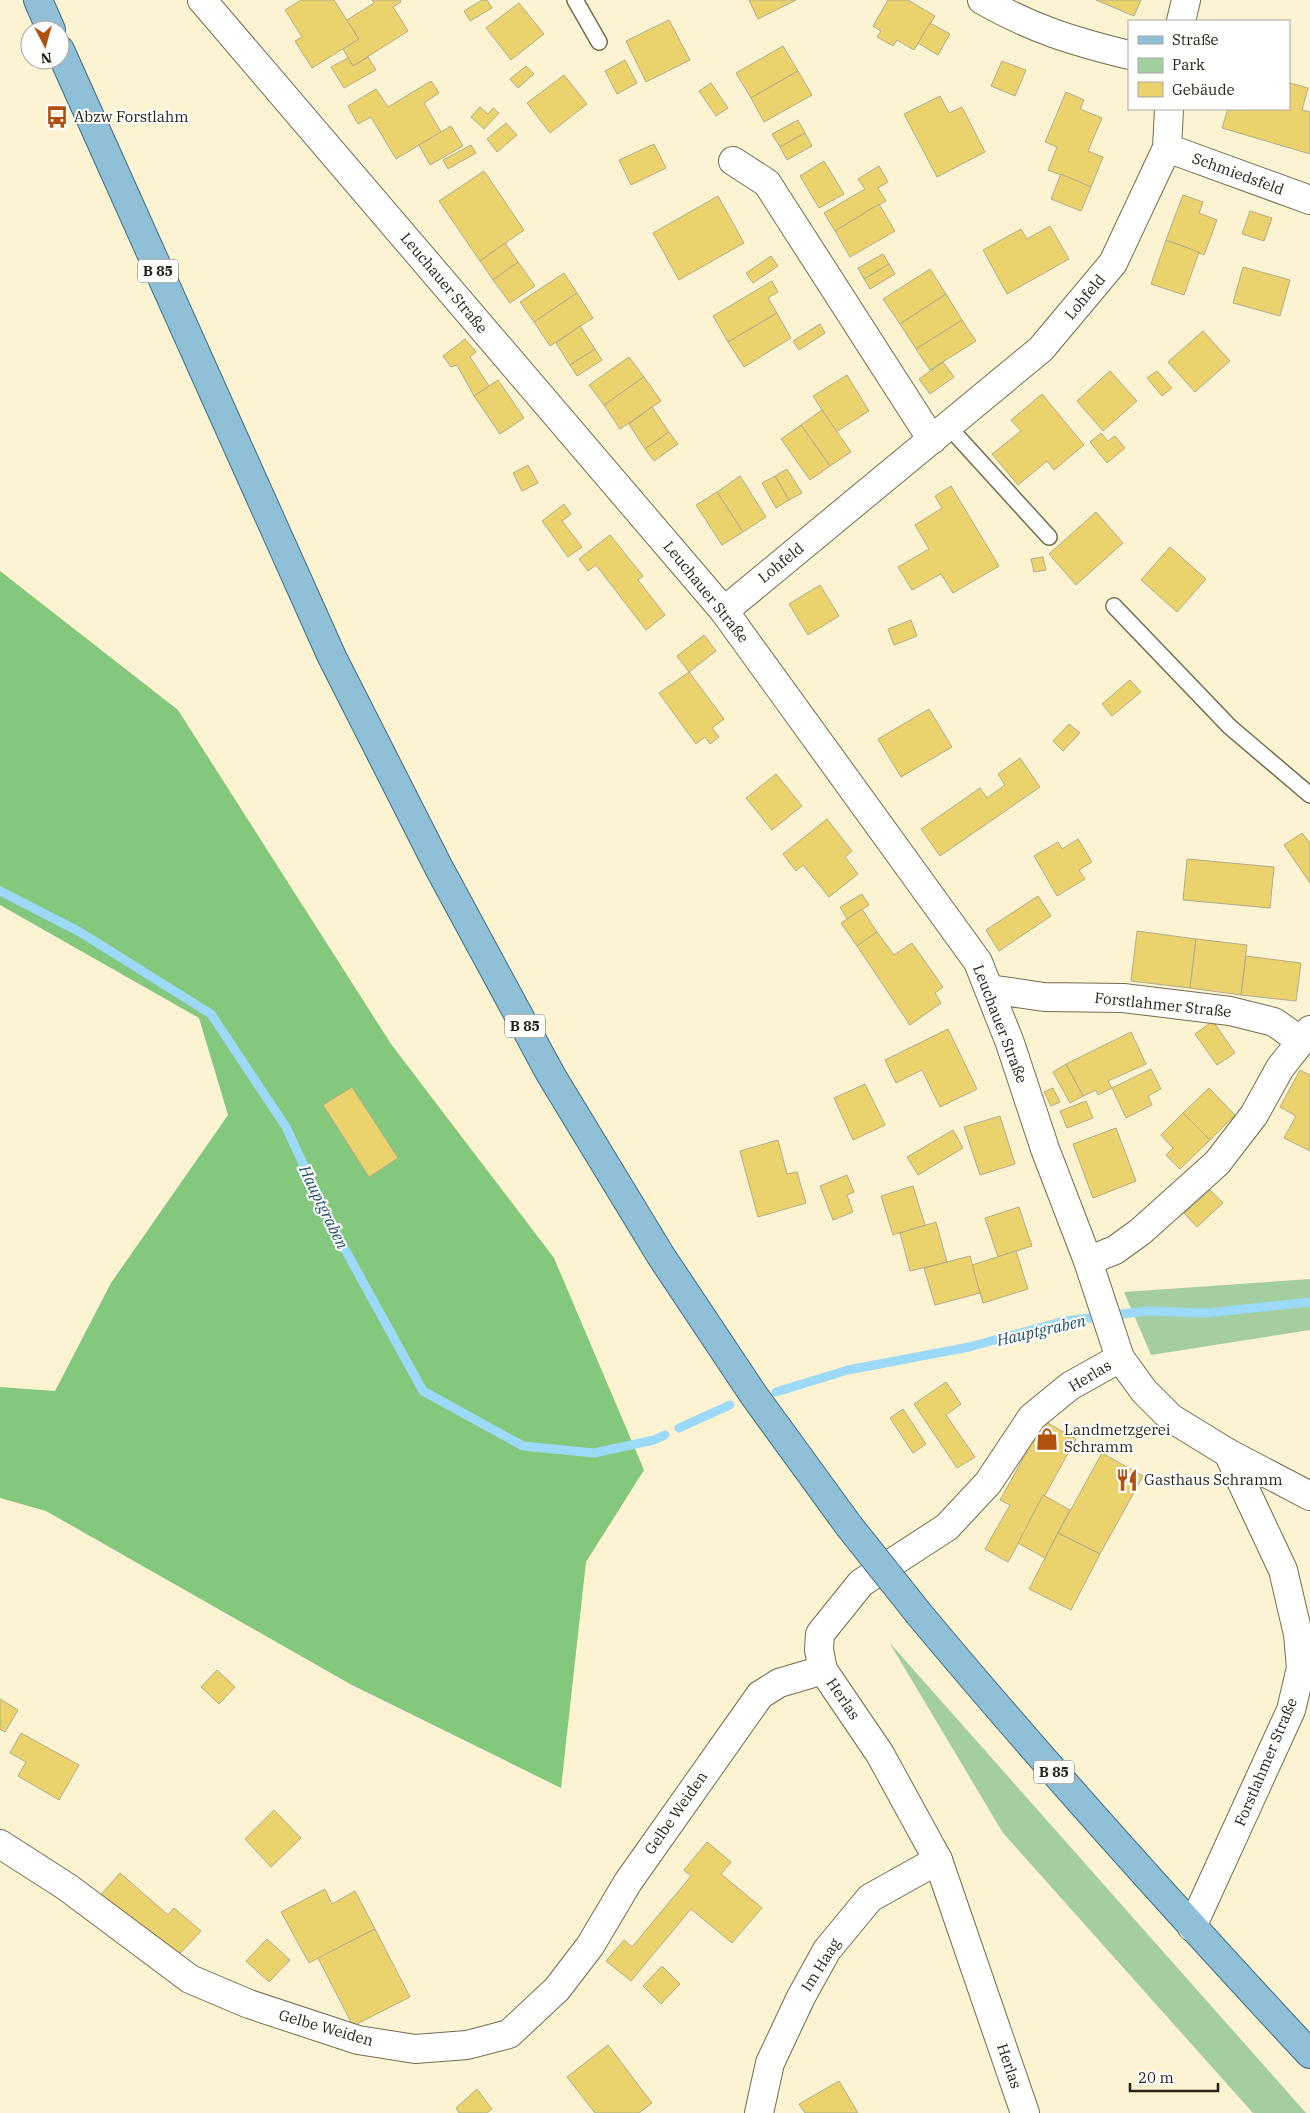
<svg xmlns="http://www.w3.org/2000/svg" width="1310" height="2113" font-family="'IBM Plex Serif',serif">
	<style>
		.green { fill: #a5cea0 }
		.forest { fill: #84c87d }
		.lines { fill: none; stroke-linecap: round; stroke-linejoin: round }
		.stream { stroke: #9dd9f8; stroke-width: 9 }
		.building { fill: #ead26d; stroke: #b3ac8c }
		.service-casing { stroke: #746c4f; stroke-width: 18 }
		.minor-casing { stroke: #746c4f; stroke-width: 30 }
		.tertiary-casing { stroke: #746c4f; stroke-width: 30 }
		.primary-casing { stroke: #3b6e83; stroke-width: 30 }
		.service { stroke: #fff; stroke-width: 15 }
		.minor { stroke: #fff; stroke-width: 28 }
		.tertiary { stroke: #fff; stroke-width: 28 }
		.primary { stroke: #90c0d7; stroke-width: 28 }
		.primary-bridge-casing { stroke: #3b6e83; stroke-width: 30; stroke-linecap: butt }
		.primary-bridge { stroke: #90c0d7; stroke-width: 28 }
		.labels { text-anchor: middle; stroke-width: 4; stroke-linejoin: round; paint-order: stroke }
		.shield { fill: #fff; stroke: #68665d; stroke-width: 1 }
		.shield-label { font-size: 14px; font-weight: bold; fill: #272417 }
		.poi-label { font-size: 15px; fill: #272417; stroke: #fff; text-anchor: start }
		.street-label { font-size: 15px; fill: #272417; stroke: #fff }
		.water-label { font-size: 16px; font-style: italic; fill: #1f4e63; stroke: #fff }
	</style>
	<rect width="100%" height="100%" fill="#fbf3d1"/>
	<g class="green">
		<polygon points="1310,1279 1310,1330 1151,1355 1124,1292"/>
		<polygon points="889,1642 1306,2113 1253,2113 1003,1833"/>
	</g>
	<polygon class="forest" points="0,571 178,710 391,1044 554,1258 644,1470 586,1562 561,1788 350,1684 46,1511 0,1498 0,1387 55,1391 111,1283 228,1115 199,1018 0,905"/>
	<g class="lines">
		<g class="stream">
			<polyline points="0,891 80,932 211,1014 286,1127 331,1224 423,1391 523,1446 594,1453 654,1440 665,1435"/>
			<polyline points="776,1392 848,1370 969,1347 1064,1321 1147,1311 1206,1313 1310,1302"/>
			<polyline points="679,1428 730,1405"/>
		</g>
	</g>
	<g class="building">
		<polygon points="301,0 334,0 359,39 312,68 295,41 302,37 285,10"/>
		<polygon points="372,0 400,0 401,2 393,7 408,31 353,66 343,49 359,39 347,20 374,3"/>
		<polygon points="482,0 487,0 492,8 470,21 464,11"/>
		<polygon points="749,0 796,0 758,19"/>
		<polygon points="888,0 908,0 935,16 914,50 897,40 893,46 877,37 881,31 873,26"/>
		<polygon points="1096,0 1141,0 1134,16"/>
		<polygon points="519,3 544,34 511,60 486,28"/>
		<polygon points="669,20 690,60 646,82 626,41"/>
		<polygon points="930,23 950,34 938,55 918,43"/>
		<polygon points="783,46 798,71 751,98 736,73"/>
		<polygon points="368,57 376,70 344,88 331,67 348,58 353,66"/>
		<polygon points="625,60 637,83 617,94 605,71"/>
		<polygon points="1002,61 1026,70 1015,96 991,86"/>
		<polygon points="526,66 534,74 518,88 510,79"/>
		<polygon points="798,71 812,95 764,122 751,98"/>
		<polygon points="564,75 587,104 550,133 527,103"/>
		<polygon points="431,81 439,93 424,103 441,132 396,159 371,117 358,124 348,106 376,89 388,107"/>
		<polygon points="711,83 728,108 716,116 699,91"/>
		<polygon points="1290,83 1308,88 1302,110 1310,112 1310,154 1222,128 1228,109 1289,109"/>
		<polygon points="1066,92 1084,100 1080,109 1102,118 1088,151 1103,157 1091,187 1048,170 1057,147 1045,142"/>
		<polygon points="940,96 949,113 962,107 985,152 937,177 904,114"/>
		<polygon points="480,107 488,114 493,108 499,113 484,129 471,117"/>
		<polygon points="798,120 805,133 780,147 772,134"/>
		<polygon points="506,123 517,135 497,152 487,139"/>
		<polygon points="451,126 463,146 430,165 419,145"/>
		<polygon points="805,133 812,146 787,160 780,147"/>
		<polygon points="654,144 666,168 631,185 619,160"/>
		<polygon points="471,145 476,153 448,169 443,160"/>
		<polygon points="824,161 844,194 819,208 800,176"/>
		<polygon points="879,166 888,182 878,188 886,201 835,231 824,213 865,189 858,179"/>
		<polygon points="484,171 524,230 480,261 439,201"/>
		<polygon points="1061,174 1091,187 1081,211 1051,199"/>
		<polygon points="1183,195 1203,202 1199,213 1217,220 1204,255 1166,240"/>
		<polygon points="718,196 744,243 679,280 653,233"/>
		<polygon points="879,204 895,231 850,257 835,231"/>
		<polygon points="1250,211 1272,218 1264,241 1242,234"/>
		<polygon points="1050,226 1069,259 1007,294 983,250 1021,229 1027,239"/>
		<polygon points="1166,240 1199,252 1184,295 1151,284"/>
		<polygon points="505,243 518,262 493,280 480,261"/>
		<polygon points="883,254 889,264 864,279 858,268"/>
		<polygon points="771,256 778,266 753,283 746,273"/>
		<polygon points="518,262 535,286 510,303 493,280"/>
		<polygon points="889,264 895,274 870,289 864,279"/>
		<polygon points="1243,267 1290,280 1280,316 1233,303"/>
		<polygon points="930,269 946,294 900,324 883,299"/>
		<polygon points="564,273 577,293 534,322 520,302"/>
		<polygon points="772,281 778,292 768,298 777,313 728,342 713,316"/>
		<polygon points="577,293 593,318 550,346 534,322"/>
		<polygon points="946,294 962,320 916,349 900,324"/>
		<polygon points="777,313 791,338 744,367 728,342"/>
		<polygon points="962,320 976,341 930,370 916,349"/>
		<polygon points="820,324 825,333 799,350 793,341"/>
		<polygon points="580,326 595,349 570,365 556,343"/>
		<polygon points="1203,331 1230,361 1195,392 1168,362"/>
		<polygon points="465,339 476,352 470,357 489,386 474,396 457,365 451,367 443,356"/>
		<polygon points="595,349 602,360 577,376 570,365"/>
		<polygon points="629,357 644,377 604,405 589,385"/>
		<polygon points="943,362 954,377 930,394 919,379"/>
		<polygon points="1110,371 1137,401 1103,431 1077,401"/>
		<polygon points="1157,371 1172,388 1162,396 1147,378"/>
		<polygon points="847,375 869,411 836,432 813,396"/>
		<polygon points="644,377 661,401 620,429 604,405"/>
		<polygon points="498,380 524,418 500,434 474,396"/>
		<polygon points="1042,394 1084,445 1054,470 1047,461 1018,485 992,454 1021,431 1011,420"/>
		<polygon points="652,407 669,432 645,449 629,424"/>
		<polygon points="822,410 851,452 830,466 801,425"/>
		<polygon points="801,425 830,466 810,480 781,439"/>
		<polygon points="669,432 678,444 654,461 645,449"/>
		<polygon points="1101,433 1108,441 1115,436 1125,448 1107,463 1090,442"/>
		<polygon points="528,465 538,483 522,491 513,473"/>
		<polygon points="787,469 802,493 789,500 775,476"/>
		<polygon points="740,476 766,517 743,532 717,492"/>
		<polygon points="775,476 789,500 776,508 762,483"/>
		<polygon points="951,486 999,566 953,593 941,574 912,590 898,567 929,549 915,525 942,508 935,496"/>
		<polygon points="717,492 743,532 722,545 696,505"/>
		<polygon points="564,504 571,514 562,521 582,547 568,557 542,521"/>
		<polygon points="1096,512 1123,543 1076,585 1049,554"/>
		<polygon points="610,535 643,576 638,580 665,615 646,630 596,565 588,571 579,559"/>
		<polygon points="1170,547 1206,579 1177,612 1141,580"/>
		<polygon points="1043,557 1046,570 1034,572 1031,559"/>
		<polygon points="820,585 839,616 808,635 789,604"/>
		<polygon points="911,620 917,636 894,645 888,629"/>
		<polygon points="704,635 716,651 689,672 677,656"/>
		<polygon points="689,672 724,719 712,728 719,737 710,744 705,737 696,744 659,693"/>
		<polygon points="1130,680 1141,692 1112,716 1102,704"/>
		<polygon points="929,709 952,747 901,777 878,739"/>
		<polygon points="1069,724 1080,733 1063,751 1053,741"/>
		<polygon points="1020,758 1040,787 940,856 921,829 980,788 987,798 1005,785 998,774"/>
		<polygon points="776,774 802,806 772,830 746,798"/>
		<polygon points="827,819 852,851 845,857 858,874 829,897 803,865 796,871 783,854"/>
		<polygon points="1302,833 1310,843 1310,883 1284,845"/>
		<polygon points="1078,839 1092,862 1079,870 1085,879 1057,896 1034,856 1058,842 1062,849"/>
		<polygon points="1187,859 1274,867 1270,908 1183,900"/>
		<polygon points="862,894 869,905 847,919 840,907"/>
		<polygon points="1038,896 1051,916 999,951 986,930"/>
		<polygon points="862,909 877,932 857,946 841,923"/>
		<polygon points="1137,931 1196,939 1190,988 1131,981"/>
		<polygon points="877,932 894,955 912,943 943,987 935,993 941,1003 910,1025 857,946"/>
		<polygon points="1196,939 1247,945 1241,995 1190,988"/>
		<polygon points="1246,956 1301,963 1296,1001 1241,995"/>
		<polygon points="1213,1021 1235,1053 1217,1065 1195,1034"/>
		<polygon points="948,1029 977,1089 940,1107 922,1070 896,1083 885,1060"/>
		<polygon points="1131,1032 1146,1064 1108,1081 1112,1088 1098,1095 1096,1090 1083,1096 1066,1064"/>
		<polygon points="1066,1064 1083,1096 1070,1103 1053,1072"/>
		<polygon points="1151,1069 1161,1089 1148,1096 1152,1105 1126,1118 1112,1088"/>
		<polygon points="1300,1070 1310,1075 1310,1151 1284,1138 1296,1116 1280,1107"/>
		<polygon points="865,1084 885,1125 853,1140 834,1098"/>
		<polygon points="352,1087 398,1158 369,1177 323,1105"/>
		<polygon points="1053,1088 1060,1102 1051,1106 1044,1092"/>
		<polygon points="1209,1088 1235,1115 1210,1140 1183,1113"/>
		<polygon points="1086,1101 1093,1118 1067,1128 1060,1111"/>
		<polygon points="1183,1113 1210,1140 1180,1169 1166,1155 1173,1148 1161,1135"/>
		<polygon points="1000,1116 1015,1164 980,1175 964,1127"/>
		<polygon points="1116,1128 1136,1181 1093,1198 1073,1144"/>
		<polygon points="953,1130 963,1148 918,1175 907,1157"/>
		<polygon points="778,1140 787,1174 797,1172 806,1203 758,1217 740,1151"/>
		<polygon points="847,1175 854,1192 847,1195 853,1212 833,1220 820,1186"/>
		<polygon points="913,1186 925,1225 893,1235 881,1196"/>
		<polygon points="1210,1190 1223,1203 1197,1227 1184,1213"/>
		<polygon points="1019,1207 1032,1246 998,1257 985,1218"/>
		<polygon points="936,1222 947,1262 910,1271 900,1233"/>
		<polygon points="1016,1251 1028,1289 983,1303 972,1265"/>
		<polygon points="970,1256 980,1293 935,1305 924,1268"/>
		<polygon points="946,1382 961,1404 946,1415 975,1457 957,1468 914,1404"/>
		<polygon points="903,1409 926,1444 913,1453 890,1418"/>
		<polygon points="1044,1421 1076,1439 1008,1562 985,1549 1010,1505 1000,1500"/>
		<polygon points="1102,1453 1143,1476 1100,1554 1058,1533"/>
		<polygon points="1043,1495 1070,1510 1045,1558 1018,1543"/>
		<polygon points="1058,1533 1100,1554 1071,1610 1029,1589"/>
		<polygon points="217,1670 235,1687 219,1704 201,1687"/>
		<polygon points="0,1699 18,1710 5,1732 0,1729"/>
		<polygon points="21,1733 79,1765 59,1800 18,1776 26,1762 10,1753"/>
		<polygon points="274,1810 301,1838 271,1867 245,1839"/>
		<polygon points="707,1842 731,1862 721,1874 762,1908 732,1943 691,1909 631,1981 606,1961 624,1940 632,1947 691,1876 684,1870"/>
		<polygon points="120,1873 168,1915 174,1908 201,1931 173,1961 100,1896"/>
		<polygon points="325,1889 332,1904 355,1891 375,1929 309,1963 281,1912"/>
		<polygon points="375,1929 410,1997 353,2026 318,1958"/>
		<polygon points="267,1939 290,1960 269,1982 246,1961"/>
		<polygon points="662,1966 680,1984 661,2004 643,1986"/>
		<polygon points="608,2045 652,2103 639,2113 595,2113 567,2077"/>
		<polygon points="839,2081 858,2113 805,2113 799,2104"/>
		<polygon points="477,2089 492,2109 487,2113 459,2113 456,2108"/>
	</g>
	<g class="lines">
		<defs>
			<g id="service">
				<polyline points="575,0 599,42"/>
				<polyline points="947,425 1049,537"/>
				<polyline points="1114,606 1230,727 1310,795"/>
			</g>
			<g id="minor">
				<polyline points="202,0 724,611 978,962 1010,1043 1045,1149 1088,1261"/>
				<path d="M982,0c51,29 90,41 147,55"/>
				<polyline points="1181,21 1186,0"/>
				<polyline points="1167,148 1310,200"/>
				<polyline points="733,161 767,183 932,440"/>
				<polyline points="724,611 1041,349 1113,263 1167,148 1169,109"/>
				<polyline points="989,989 1044,997 1123,998 1230,1011 1274,1022 1301,1041"/>
				<polyline points="1228,1453 1310,1496"/>
				<polyline points="0,1844 67,1887 190,1979 249,2004 358,2040 415,2049 467,2045 509,2034 557,1989 590,1946 628,1882 760,1695 779,1683 823,1670"/>
				<polyline points="759,2113 770,2063 801,1997 827,1950 870,1898 938,1860"/>
				<polyline points="1025,2113 938,1860 880,1754 823,1670 819,1650 820,1634 861,1583 947,1527 988,1483 1032,1417 1070,1386 1120,1358"/>
			</g>
			<polyline id="tertiary" points="1192,1927 1291,1710 1301,1668 1298,1634 1283,1570 1228,1453 1171,1418 1144,1391 1120,1358 1088,1261 1115,1250 1140,1232 1217,1163 1254,1115 1280,1068 1310,1030"/>
			<g id="primary">
				<polyline points="38,0 51,30"/>
				<polyline points="60,50 332,657 439,868 551,1075 661,1256 753,1394 849,1526"/>
				<path d="M919,1614c126,151 257,296 391,440"/>
			</g>
		</defs>
		<use href="#service" class="service-casing"/>
		<use href="#minor" class="minor-casing"/>
		<use href="#tertiary" class="tertiary-casing"/>
		<use href="#primary" class="primary-casing"/>
		<use href="#service" class="service"/>
		<use href="#minor" class="minor"/>
		<use href="#tertiary" class="tertiary"/>
		<use href="#primary" class="primary"/>
		<defs>
			<polyline id="primary-bridge" points="849,1526 919,1614"/>
		</defs>
		<use href="#primary-bridge" class="primary-bridge-casing"/>
		<use href="#primary-bridge" class="primary-bridge"/>
	</g>
	<defs>
		<symbol id="bus-bare" viewBox="-9 -9 18 18"><path d="M-5-6H5V4H4V6H2V4H-2V6H-4V4H-5ZM-3.5-4V0h7V-4ZM-3.5 1.2v1.5H-2V1.2ZM2 1.2v1.5H3.5V1.2Z" fill="#b2500f" stroke="#fff" stroke-width="2.5" paint-order="stroke"/></symbol>
		<symbol id="shop-bare" viewBox="-9 -9 18 18"><path d="M-5-2.5h2.3a2.7 3.5 0 0 1 5.4 0H5L5.5 6h-11ZM-1.5-2.5h3a1.5 2.3 0 0 0-3 0Z" fill="#b2500f" stroke="#fff" stroke-width="2.5" paint-order="stroke"/></symbol>
		<symbol id="restaurant-bare" viewBox="-9 -9 18 18"><path d="M-5-6h1v4h1v-4h1v4h1v-4h1v5L-1.5 .5V6h-2V.5L-5-1ZM5-6V6H3V1.5H1.5Q1.5-4 5-6Z" fill="#b2500f" stroke="#fff" stroke-width="2.5" paint-order="stroke"/></symbol>
	</defs>
	<g fill-rule="evenodd">
		<use href="#bus-bare" x="41" y="101" width="32" height="32"/>
		<use href="#shop-bare" x="1031" y="1423" width="32" height="32"/>
		<use href="#restaurant-bare" x="1111" y="1464" width="32" height="32"/>
	</g>
	<g class="labels">
		<g class="shield">
			<rect x="138" y="259.5" width="40" height="23" rx="4"/>
			<rect x="505" y="1014.5" width="40" height="23" rx="4"/>
			<rect x="1034" y="1760.5" width="40" height="23" rx="4"/>
		</g>
		<g class="shield-label">
			<text x="158" y="276">B 85</text>
			<text x="525" y="1031">B 85</text>
			<text x="1054" y="1777">B 85</text>
		</g>
		<g class="poi-label">
			<text x="74" y="122">Abzw Forstlahm</text>
			<text x="1064" y="1435">Landmetzgerei<tspan x="1064" dy="17">Schramm</tspan></text>
			<text x="1144" y="1485">Gasthaus Schramm</text>
		</g>
		<g class="street-label">
			<text transform="translate(1238 174) rotate(20)" y="5">Schmiedsfeld</text>
			<text transform="translate(444 283) rotate(50)" y="5">Leuchauer Straße</text>
			<text transform="translate(1085 297) rotate(-50)" y="5">Lohfeld</text>
			<text transform="translate(781 563) rotate(-39)" y="5">Lohfeld</text>
			<text transform="translate(706 592) rotate(51)" y="5">Leuchauer Straße</text>
			<text transform="translate(1163 1005) rotate(6)" y="5">Forstlahmer Straße</text>
			<text transform="translate(1000 1024) rotate(69)" y="5">Leuchauer Straße</text>
			<text transform="translate(1090 1376) rotate(-31)" y="5">Herlas</text>
			<text transform="translate(843 1699) rotate(56)" y="5">Herlas</text>
			<text transform="translate(1266 1762) rotate(-67)" y="5">Forstlahmer Straße</text>
			<text transform="translate(676 1813) rotate(-55)" y="5">Gelbe Weiden</text>
			<text transform="translate(821 1965) rotate(-58)" y="5">Im Haag</text>
			<text transform="translate(326 2028) rotate(16)" y="5">Gelbe Weiden</text>
			<text transform="translate(1009 2066) rotate(71)" y="5">Herlas</text>
		</g>
		<g class="water-label">
			<text transform="translate(324 1207) rotate(64)" y="6">Hauptgraben</text>
			<text transform="translate(1041 1330) rotate(-13)" y="6">Hauptgraben</text>
		</g>
	</g>
	<rect x="1128" y="20" width="162" height="90" fill="#ffffff" stroke="#a9a7a2"/>
	<rect x="1138" y="36" width="25" height="8" fill="#90c0d7" stroke="#a9a7a2"/>
	<text x="1172" y="45" font-size="15" fill="#272417">Straße</text>
	<rect x="1138" y="58" width="25" height="15" fill="#a5cea0" stroke="#a9a7a2"/>
	<text x="1172" y="70" font-size="15" fill="#272417">Park</text>
	<rect x="1138" y="82" width="25" height="15" fill="#ead26d" stroke="#a9a7a2"/>
	<text x="1172" y="95" font-size="15" fill="#272417">Gebäude</text>
	<g transform="translate(45 45) rotate(174)"><circle r="24" fill="#ffffff" stroke="#a9a7a2"/>
	<path d="M0-4L9 19L0 12L-9 19Z" fill="#b2500f"/>
	<text y="-8" font-size="14" font-weight="bold" text-anchor="middle" fill="#272417">N</text>
	</g>
	<path d="M1130 2083v8h88v-8" fill="none" stroke="#272417" stroke-width="2.5"/>
	<text x="1138" y="2083" font-size="15" fill="#272417" stroke="#ffffff" stroke-width="4" paint-order="stroke">20 m</text>
</svg>
